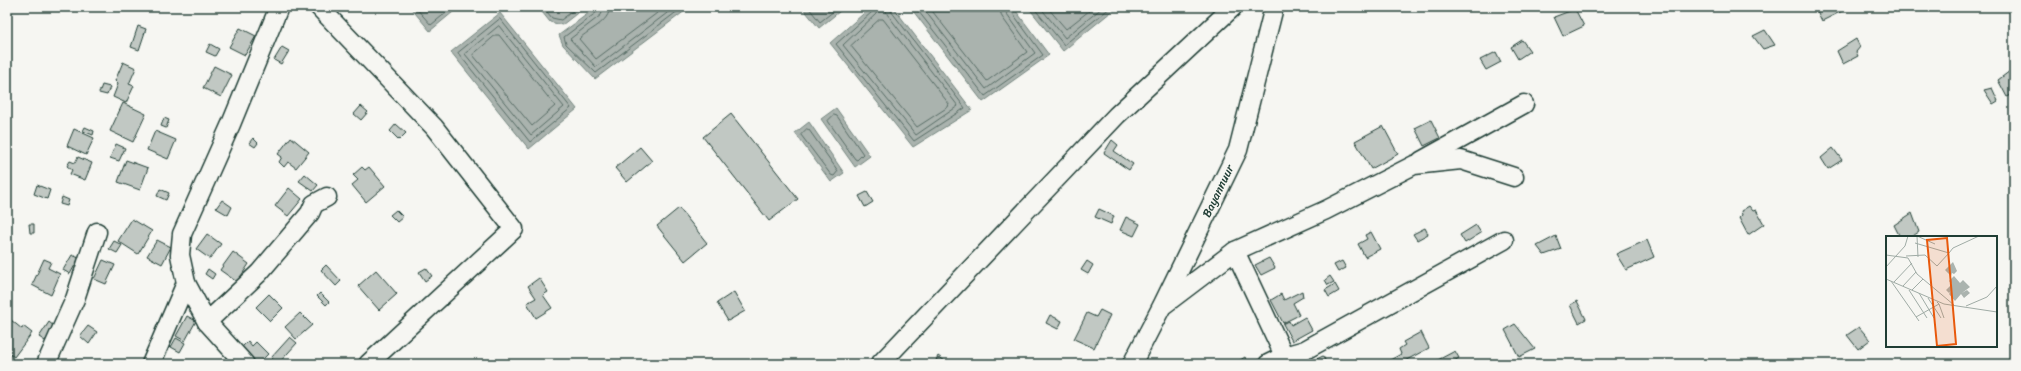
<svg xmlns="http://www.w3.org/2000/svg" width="2021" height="371" font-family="Sriracha,sans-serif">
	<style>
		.water { fill: #aab3ae; stroke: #72847d }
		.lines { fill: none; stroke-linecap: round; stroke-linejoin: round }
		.shore { stroke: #576c65; stroke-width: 1 }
		.building { fill: #c1c8c3; stroke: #1f3d34 }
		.minor-casing { stroke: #1f3d34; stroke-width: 21 }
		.minor { stroke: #f6f6f2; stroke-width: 18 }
		.labels { text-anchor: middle; stroke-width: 3.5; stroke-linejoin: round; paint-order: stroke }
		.street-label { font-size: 12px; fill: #1f3d34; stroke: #f6f6f2 }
		.inset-road { fill: none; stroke: #a0aca6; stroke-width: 1 }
		.view { fill: #e8590c; fill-opacity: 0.15; stroke: #e8590c; stroke-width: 2 }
		.inset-edge { fill: none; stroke: #1f3d34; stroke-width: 2 }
	</style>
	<rect width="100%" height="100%" fill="#f6f6f2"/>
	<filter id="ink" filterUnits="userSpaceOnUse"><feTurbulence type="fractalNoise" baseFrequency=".025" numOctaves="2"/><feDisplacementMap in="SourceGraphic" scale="8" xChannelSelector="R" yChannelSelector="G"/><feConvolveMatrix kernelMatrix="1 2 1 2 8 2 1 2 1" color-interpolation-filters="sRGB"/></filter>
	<g filter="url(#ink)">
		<g class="water">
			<polygon points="410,7 459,7 430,31"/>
			<polygon points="538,7 585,7 562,25 550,22"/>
			<polygon points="597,7 690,7 595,79 563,45 559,35"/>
			<polygon points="802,7 845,7 819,28"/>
			<polygon points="871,7 893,7 972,110 913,147 830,43"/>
			<polygon points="910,7 1013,7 1049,55 983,102"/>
			<polygon points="1028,7 1117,7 1063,51"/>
			<polygon points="500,13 577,109 529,149 451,52"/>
			<polygon points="836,108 870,156 855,167 821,119"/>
			<polygon points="809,122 844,173 831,182 795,133"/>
		</g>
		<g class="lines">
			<g class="shore">
				<polyline points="415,7 431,25 453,7"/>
				<polyline points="543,7 552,18 561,20 578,7"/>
				<polyline points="599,7 597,12 564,37 566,44 596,73 683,7"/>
				<polyline points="604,7 601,15 570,39 596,67 675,7"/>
				<path d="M610,7c-1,16 -21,22 -31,32l17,20 69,-52"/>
				<polyline points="808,7 820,22 839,7"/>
				<polyline points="873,7 872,12 836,44 914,141 965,108 891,11 890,7"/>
				<polyline points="878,7 876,14 843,45 916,135 958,106 887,14 885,7"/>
				<polyline points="915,7 985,96 1043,55 1011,11 1010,7"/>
				<polyline points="922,7 986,89 1035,53 1007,14 1005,7"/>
				<polyline points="929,7 987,81 1027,52 1002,17 999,7"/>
				<polyline points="1033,7 1064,45 1111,7"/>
				<polyline points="1040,7 1065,38 1103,7"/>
				<polyline points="1047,7 1066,29 1094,7"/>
				<polygon points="500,19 571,108 530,142 458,53"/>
				<polygon points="880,19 883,19 949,104 948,107 917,127 851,46"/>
				<polygon points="499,26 564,107 531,135 465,54"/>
				<polygon points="496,35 499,35 555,106 532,126 473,55"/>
				<polygon points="834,115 837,116 863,154 857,160 855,159 828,121"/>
				<polygon points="807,129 809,130 838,171 834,176 831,175 801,135"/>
			</g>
		</g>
		<g class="building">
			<polygon points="1815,7 1840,7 1842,11 1822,21"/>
			<polygon points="1575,9 1584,26 1563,36 1554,17"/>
			<polygon points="138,26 146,29 139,50 131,47"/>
			<polygon points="240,28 256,36 245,55 229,47"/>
			<polygon points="1765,30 1775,45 1763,49 1753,36"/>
			<polygon points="1856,39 1860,47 1856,52 1858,56 1843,64 1837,51"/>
			<polygon points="1522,40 1530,51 1518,59 1511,47"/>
			<polygon points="210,44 219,49 215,56 206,52"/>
			<polygon points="282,47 289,51 281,64 274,60"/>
			<polygon points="1496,52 1501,62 1486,70 1480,60"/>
			<polygon points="123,62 136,68 129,84 134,86 126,103 113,97 118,84 115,81"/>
			<polygon points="214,66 232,75 221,97 203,88"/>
			<polygon points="2014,68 2014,94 2007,97 1998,80"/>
			<polygon points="102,85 110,87 107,95 99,93"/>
			<polygon points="1992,88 1998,101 1993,104 1984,90"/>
			<polygon points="123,103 146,114 133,142 110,131"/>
			<polygon points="361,106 368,112 361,120 354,114"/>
			<polygon points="731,114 798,199 769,221 703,137"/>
			<polygon points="164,118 169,120 166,128 161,126"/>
			<polygon points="1431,120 1440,138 1424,146 1415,128"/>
			<polygon points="396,124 406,133 399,140 390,131"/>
			<polygon points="1383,126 1398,154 1371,169 1355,141"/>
			<polygon points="85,127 94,131 93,135 83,131"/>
			<polygon points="74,129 94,138 86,155 67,146"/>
			<polygon points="155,131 176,140 168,159 147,150"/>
			<polygon points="291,137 309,152 296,168 288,162 284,167 279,162 282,157 278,154"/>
			<polygon points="253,138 258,143 255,147 249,143"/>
			<polygon points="1112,140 1118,145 1114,151 1133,164 1129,170 1104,153"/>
			<polygon points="116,144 125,148 119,161 110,158"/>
			<polygon points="640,147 652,161 627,182 615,168"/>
			<polygon points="1833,148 1842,160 1828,169 1821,158"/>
			<polygon points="78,157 92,163 85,180 70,174 72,170 67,166 70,161 75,163"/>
			<polygon points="126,160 148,168 140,190 118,182"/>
			<polygon points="362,167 365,170 369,167 385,186 366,202 352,185 358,180 353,175"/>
			<polygon points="305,174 318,185 313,191 299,181"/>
			<polygon points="37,185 50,190 47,199 34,194"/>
			<polygon points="289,188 302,199 288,216 275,206"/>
			<polygon points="160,189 169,193 166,200 157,196"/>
			<polygon points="867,192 873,202 865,207 859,196"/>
			<polygon points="62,197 69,200 67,206 60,204"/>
			<polygon points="222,200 232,207 228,215 216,208"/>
			<polygon points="1749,206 1753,211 1756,210 1764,224 1748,235 1739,218 1742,215 1741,211"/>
			<polygon points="679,208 707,243 685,261 657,226"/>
			<polygon points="1099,209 1114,216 1111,224 1095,217"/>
			<polygon points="396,210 403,217 397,222 390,215"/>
			<polygon points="1912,213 1919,232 1911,237 1900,237 1894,225"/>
			<polygon points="1126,217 1140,224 1134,236 1120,230"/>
			<polygon points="132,219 152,231 138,254 118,241"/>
			<polygon points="29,224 34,224 34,233 30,233"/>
			<polygon points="1476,225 1481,233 1465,243 1460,235"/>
			<polygon points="1425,228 1428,234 1417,240 1413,234"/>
			<polygon points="1371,232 1380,249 1365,257 1358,244 1367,239 1365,235"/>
			<polygon points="207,234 221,244 210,259 196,249"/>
			<polygon points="1556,236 1561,249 1544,255 1537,246"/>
			<polygon points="157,240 171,247 162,264 147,256"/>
			<polygon points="1647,240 1654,257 1626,270 1616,254"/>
			<polygon points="114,241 122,245 117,253 109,249"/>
			<polygon points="233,252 249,264 237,282 220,270"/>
			<polygon points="72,255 79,258 70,274 63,270"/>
			<polygon points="1269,258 1275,268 1261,275 1255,265"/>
			<polygon points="44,259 51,262 48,268 60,274 51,295 32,285"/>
			<polygon points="103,260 115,265 106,284 94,279"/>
			<polygon points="1087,261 1093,265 1088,274 1081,270"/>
			<polygon points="1342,261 1346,268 1338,272 1334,265"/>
			<polygon points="326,265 341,281 336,286 321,270"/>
			<polygon points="426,268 432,276 425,281 419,272"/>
			<polygon points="208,269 215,274 212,279 205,274"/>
			<polygon points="376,270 397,294 379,310 358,286"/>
			<polygon points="1330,276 1334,282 1328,285 1325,280"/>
			<polygon points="539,278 548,292 543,295 552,308 536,318 527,303 536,298 528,286"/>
			<polygon points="1335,284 1339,291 1329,297 1325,290"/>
			<polygon points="1302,291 1303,297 1293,303 1299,315 1283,323 1271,300 1281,294 1284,300"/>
			<polygon points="734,292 745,311 728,321 717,303"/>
			<polygon points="320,293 329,302 326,305 317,296"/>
			<polygon points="269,294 283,308 270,321 256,307"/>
			<polygon points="1577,301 1586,319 1579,323 1570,305"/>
			<polygon points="1100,310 1110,315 1094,348 1074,339 1087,313 1096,317"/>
			<polygon points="300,313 312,325 296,339 285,327"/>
			<polygon points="1050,315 1062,321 1058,329 1046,323"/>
			<polygon points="187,316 196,321 185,341 176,336"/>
			<polygon points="1305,317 1312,330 1292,341 1283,324 1289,321 1291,325"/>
			<polygon points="11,320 22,329 23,326 32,333 14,357 7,352 7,325"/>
			<polygon points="49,322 55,327 45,341 39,337"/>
			<polygon points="1515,324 1535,349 1519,357 1505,330"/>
			<polygon points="88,326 97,332 89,344 80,336"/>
			<polygon points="1859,327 1870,340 1858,349 1847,335"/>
			<polygon points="1421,332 1429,348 1399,364 1383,364 1401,354 1399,349 1405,345 1403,342"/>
			<polygon points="290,337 297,343 278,364 271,358"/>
			<polygon points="176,338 185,343 180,352 171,347"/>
			<polygon points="248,341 252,346 256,342 268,354 258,364 253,364 239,350"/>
			<polygon points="1455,351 1459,358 1449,364 1438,364 1436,361"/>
			<polygon points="938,356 945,361 944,364 936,360"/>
			<polygon points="1323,356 1327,364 1306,364"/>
			<polygon points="1245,357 1249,364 1234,364"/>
		</g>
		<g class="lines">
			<defs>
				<g id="minor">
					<polyline points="319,7 434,127 514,229 368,364"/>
					<polyline points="1421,161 1524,104"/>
					<polyline points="1235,251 1326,210 1414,165 1461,160 1514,177"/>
					<polyline points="186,283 207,322 245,364"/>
					<polyline points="1165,304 1235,251 1288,364"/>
					<polyline points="207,322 259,273 310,213 314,204 327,197"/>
					<polyline points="46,364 75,299 97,232"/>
					<polyline points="151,364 186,283 180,255 182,234 231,124 279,7"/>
					<polyline points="880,364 1117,115 1233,7"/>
					<polyline points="1132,364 1162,306 1238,150 1274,7"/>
					<polyline points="1268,364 1284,356 1305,350 1504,240"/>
				</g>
			</defs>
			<use href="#minor" class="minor-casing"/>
			<use href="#minor" class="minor"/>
		</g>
	</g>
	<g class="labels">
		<g class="street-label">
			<text transform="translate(1218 191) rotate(-64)" y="4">Bayannuur</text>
		</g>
	</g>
	<g transform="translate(1886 236)">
		<rect width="111" height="111" fill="#f6f6f2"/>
		<path d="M67,26l4,9 -3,3 -2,-1 -1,3 -6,-6zM68,40l6,7 3,-3 7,7 -8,6 5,-3 3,3 -6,5 -3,-4 -6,7 -6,-7 2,-3 -2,2 -3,-3 6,-6 -3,-3z" fill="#aab3ae"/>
		<path class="inset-road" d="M31,0l1,21M31,0l18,8M29,7l34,10 4,-5 26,-12M0,19l22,3 9,16 37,31M20,20l19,-1 12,11 12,-13M0,31l19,-21 3,-10M0,43l58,25 53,8M5,45l28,40M8,46l18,-19M17,50l13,-14M23,54l18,28M26,54l11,-11M33,57l15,25M42,62l13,20M53,68l5,14M80,70l21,-9 10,-11M30,81l23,-13 -2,-2"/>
		<path class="view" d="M61,2l9,106 -19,2 -10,-106z"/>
		<rect width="111" height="111" class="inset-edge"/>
	</g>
	<rect width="2021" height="371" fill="none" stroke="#f6f6f2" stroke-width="24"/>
	<rect x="12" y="12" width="1997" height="347" fill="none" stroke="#1f3d34" stroke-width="1.5" filter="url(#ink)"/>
</svg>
